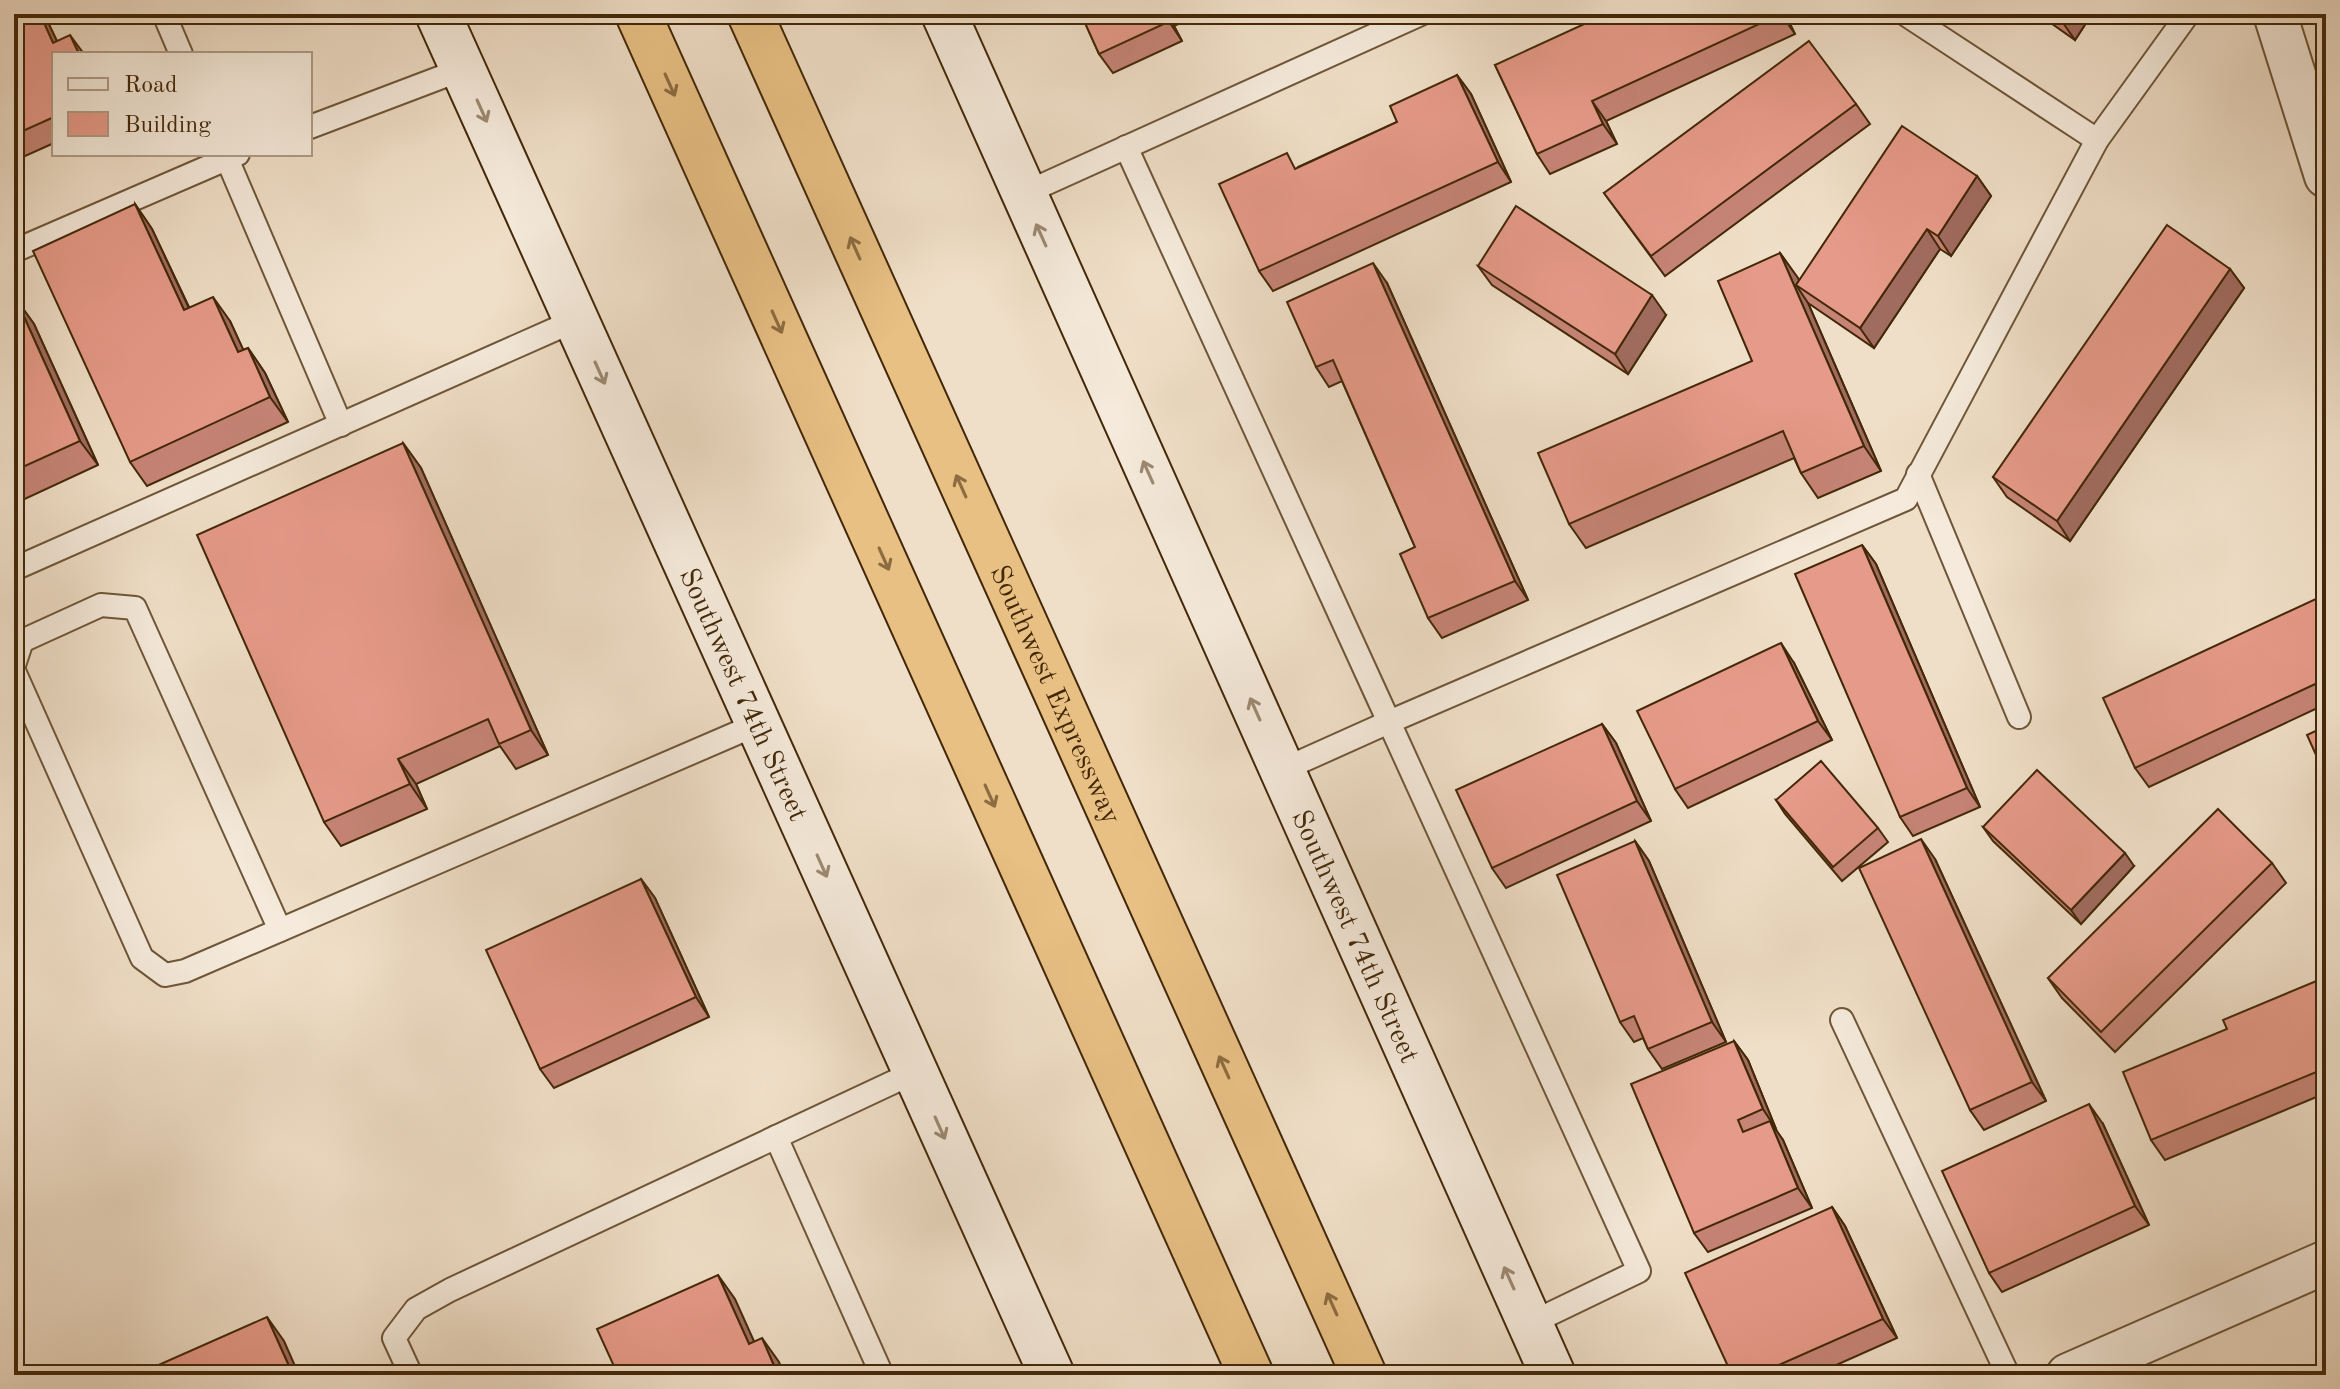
<svg xmlns="http://www.w3.org/2000/svg" width="2340" height="1389" font-family="'Old Standard TT',serif">
	<style>
		.lines { fill: none; stroke-linecap: round; stroke-linejoin: round }
		.service-casing { stroke: #6e5638; stroke-width: 26 }
		.minor-casing { stroke: #6e5638; stroke-width: 46 }
		.secondary-casing { stroke: #432808; stroke-width: 48 }
		.motorway-casing { stroke: #432808; stroke-width: 48 }
		.service { stroke: #f5eadb; stroke-width: 22 }
		.minor { stroke: #f5eadb; stroke-width: 42 }
		.secondary { stroke: #f5eadb; stroke-width: 44 }
		.motorway { stroke: #e8c084; stroke-width: 44 }
		.wall { fill: #c68476; stroke: #432808; stroke-width: 2 }
		.shaded-wall { fill: #a16c60; stroke: #432808; stroke-width: 2 }
		.building { fill: #e69a89; stroke: #432808; stroke-width: 2 }
		.oneway { stroke: #8d6c40 }
		.oneway2 { stroke: #9c8972 }
		.labels { text-anchor: middle; stroke-width: 6; stroke-linejoin: round; paint-order: stroke }
		.street-label { font-size: 28px; fill: #432808; stroke: #f5eadb }
	</style>
	<rect width="100%" height="100%" fill="#f0dfc8"/>
	<filter id="stains"><feTurbulence type="fractalNoise" baseFrequency=".0025" numOctaves="4"/><feColorMatrix values="0 0 0 0 .2 0 0 0 0 .09 0 0 0 0 .02 0 0 0 .5 -.17"/></filter>
	<radialGradient id="worn" r=".72"><stop offset=".6" stop-color="#630" stop-opacity="0"/><stop offset="1" stop-color="#630" stop-opacity=".3"/></radialGradient>
	<g class="lines">
		<defs>
			<g id="service">
				<polyline points="164,14 181,54"/>
				<polyline points="310,127 463,69"/>
				<polyline points="2097,140 2188,14"/>
				<polyline points="1126,147 1389,722 1906,499 2097,140 1905,14"/>
				<polyline points="225,154 341,425"/>
				<polyline points="1023,194 1421,14"/>
				<polyline points="14,251 238,154"/>
				<polyline points="1918,474 2019,717"/>
				<polyline points="14,569 576,320"/>
				<polyline points="14,665 22,641 101,605 135,608 280,930"/>
				<polyline points="14,671 142,958 165,975 185,971 758,724"/>
				<polyline points="1282,770 1389,722 1639,1271 1529,1324"/>
				<polyline points="1842,1020 2008,1375"/>
				<polyline points="776,1137 882,1375"/>
				<polyline points="411,1375 394,1338 416,1309 450,1290 915,1072"/>
			</g>
			<g id="minor">
				<polyline points="2275,14 2326,176"/>
				<polyline points="2068,1375 2326,1262"/>
			</g>
			<g id="secondary">
				<path id="s1" d="M438,14l614,1361"/>
				<path id="s2" d="M944,14l609,1361"/>
			</g>
			<g id="motorway">
				<polyline points="638,14 1251,1375"/>
				<path id="s3" d="M750,14l614,1361"/>
			</g>
		</defs>
		<use href="#service" class="service-casing"/>
		<use href="#minor" class="minor-casing"/>
		<use href="#secondary" class="secondary-casing"/>
		<use href="#motorway" class="motorway-casing"/>
		<use href="#service" class="service"/>
		<use href="#minor" class="minor"/>
		<use href="#secondary" class="secondary"/>
		<use href="#motorway" class="motorway"/>
	</g>
	<g class="wall">
		<polygon points="14,14 44,14 57,41 54,54 54,143 14,161"/>
		<polygon points="1081,14 1199,14 1174,26 1182,41 1113,73 1099,54"/>
		<polygon points="1330,14 1346,14 1334,20"/>
		<polygon points="1785,14 1795,34 1606,121 1617,144 1550,174 1537,154 1495,65"/>
		<polygon points="2038,14 2092,14 2075,40"/>
		<polygon points="1457,75 1471,94 1511,182 1273,291 1259,271 1298,167 1397,122"/>
		<polygon points="1856,104 1870,124 1665,276 1604,193"/>
		<polygon points="1977,176 1991,196 1951,256 1940,249 1874,348 1808,303 1881,471 1818,498 1801,473 1794,458 1586,548 1569,524 1752,361 1780,253 1799,280"/>
		<polygon points="135,204 152,229 189,307 230,321 243,350 248,348 265,373 288,422 147,486 130,462"/>
		<polygon points="1478,266 1666,315 1628,374 1492,285"/>
		<polygon points="2230,269 2244,288 2070,541 2007,497 1993,477"/>
		<polygon points="1387,283 1528,600 1442,638 1428,618 1415,547 1342,381 1329,387 1316,367"/>
		<polygon points="16,299 34,324 98,465 14,504 14,300"/>
		<polygon points="403,443 421,468 548,755 516,769 500,746 416,784 427,809 341,846 324,822"/>
		<polygon points="1862,545 1876,564 1980,807 1913,836 1900,817"/>
		<polygon points="2320,597 2326,605 2326,704 2149,787 2135,768"/>
		<polygon points="1794,663 1832,740 1688,808 1675,789"/>
		<polygon points="1602,724 1616,743 1651,821 1506,888 1492,868"/>
		<polygon points="1776,800 1878,828 1888,842 1842,881 1785,814"/>
		<polygon points="1983,827 2134,866 2081,924 1993,841"/>
		<polygon points="1635,841 1649,861 1726,1042 1662,1069 1648,1049 1643,1038 1634,1042 1620,1022"/>
		<polygon points="1935,859 2046,1101 1984,1130 1970,1110"/>
		<polygon points="2272,863 2286,883 2115,1052 2062,998 2048,978"/>
		<polygon points="641,879 655,898 709,1017 554,1088 540,1069"/>
		<polygon points="2326,977 2326,1093 2165,1160 2151,1140 2227,1029"/>
		<polygon points="1734,1041 1748,1060 1776,1129 1775,1129 1783,1140 1812,1208 1708,1252 1694,1233"/>
		<polygon points="2103,1124 2149,1225 2002,1292 1989,1273"/>
		<polygon points="1832,1207 1845,1226 1897,1338 1814,1375 1732,1375"/>
	</g>
	<g class="shaded-wall">
		<polygon points="40,14 44,14 63,54 53,43"/>
		<polygon points="1164,14 1166,14 1174,26 1182,41"/>
		<polygon points="1781,14 1785,14 1795,34"/>
		<polygon points="2065,14 2092,14 2075,40 2061,20"/>
		<polygon points="70,35 84,54 79,54"/>
		<polygon points="1457,75 1471,94 1511,182 1498,162"/>
		<polygon points="1592,101 1606,121 1617,144 1603,124"/>
		<polygon points="1977,176 1991,196 1951,256 1938,236"/>
		<polygon points="135,204 152,229 201,334 184,310"/>
		<polygon points="1927,229 1940,249 1874,348 1860,328"/>
		<polygon points="1780,253 1798,278 1803,289 1796,285 1808,303 1881,471 1864,446"/>
		<polygon points="1373,263 1387,283 1528,600 1515,581"/>
		<polygon points="2230,269 2244,288 2070,541 2057,521"/>
		<polygon points="1652,295 1666,315 1628,374 1615,354"/>
		<polygon points="213,297 230,321 256,377 238,352"/>
		<polygon points="16,299 34,324 98,465 80,441"/>
		<polygon points="248,348 265,373 288,422 270,397"/>
		<polygon points="403,443 421,468 548,755 531,730"/>
		<polygon points="1862,545 1876,564 1980,807 1967,788"/>
		<polygon points="1781,643 1794,663 1832,740 1818,721"/>
		<polygon points="1602,724 1616,743 1651,821 1637,801"/>
		<polygon points="398,759 416,784 427,809 410,784"/>
		<polygon points="1921,839 1935,859 2046,1101 2032,1082"/>
		<polygon points="1635,841 1649,861 1726,1042 1712,1022"/>
		<polygon points="2125,853 2134,866 2081,924 2071,910"/>
		<polygon points="641,879 655,898 709,1017 696,997"/>
		<polygon points="1734,1041 1748,1060 1776,1129 1763,1109"/>
		<polygon points="2089,1104 2103,1124 2149,1225 2135,1206"/>
		<polygon points="1770,1121 1783,1140 1812,1208 1798,1188"/>
		<polygon points="1832,1207 1845,1226 1897,1338 1883,1319"/>
		<polygon points="718,1275 735,1299 766,1368 749,1344"/>
		<polygon points="267,1317 284,1341 299,1375 293,1375"/>
		<polygon points="762,1338 779,1362 784,1375 778,1375"/>
	</g>
	<g class="building">
		<polygon points="14,14 40,14 53,43 70,35 79,54 54,54 54,117 14,135"/>
		<polygon points="1081,14 1164,14 1168,22 1099,54"/>
		<polygon points="1606,14 1781,14 1592,101 1603,124 1537,154 1495,65"/>
		<polygon points="2052,14 2065,14 2061,20"/>
		<polygon points="1809,41 1856,104 1651,256 1604,193"/>
		<polygon points="1457,75 1498,162 1259,271 1219,184 1287,153 1295,169 1397,122 1390,106"/>
		<polygon points="1902,126 1977,176 1938,236 1927,229 1860,328 1796,285"/>
		<polygon points="135,204 184,310 213,297 238,352 248,348 270,397 130,462 33,251"/>
		<polygon points="1516,206 1652,295 1615,354 1478,266"/>
		<polygon points="2167,225 2230,269 2057,521 1993,477"/>
		<polygon points="1780,253 1864,446 1801,473 1783,431 1569,524 1538,453 1752,361 1718,281"/>
		<polygon points="1373,263 1515,581 1428,618 1400,554 1415,547 1333,360 1316,367 1287,302"/>
		<polygon points="16,299 80,441 14,471 14,300"/>
		<polygon points="403,443 531,730 499,744 488,719 398,759 410,784 324,822 197,535"/>
		<polygon points="1862,545 1967,788 1900,817 1795,574"/>
		<polygon points="2320,597 2326,609 2326,679 2135,768 2103,698"/>
		<polygon points="1781,643 1818,721 1675,789 1637,711"/>
		<polygon points="1602,724 1637,801 1492,868 1456,790"/>
		<polygon points="2326,726 2326,777 2307,735"/>
		<polygon points="1821,761 1878,828 1833,867 1776,800"/>
		<polygon points="2037,770 2125,853 2071,910 1983,827"/>
		<polygon points="2218,809 2272,863 2101,1032 2048,978"/>
		<polygon points="1921,839 2032,1082 1970,1110 1859,868"/>
		<polygon points="1635,841 1712,1022 1648,1049 1634,1016 1620,1022 1557,875"/>
		<polygon points="641,879 696,997 540,1069 486,950"/>
		<polygon points="2326,977 2326,1068 2151,1140 2123,1072 2227,1029 2223,1020"/>
		<polygon points="1734,1041 1763,1109 1738,1120 1743,1132 1770,1121 1798,1188 1694,1233 1631,1084"/>
		<polygon points="2089,1104 2135,1206 1989,1273 1942,1171"/>
		<polygon points="1832,1207 1883,1319 1756,1375 1732,1375 1685,1273"/>
		<polygon points="718,1275 749,1344 762,1338 778,1375 618,1375 597,1329"/>
		<polygon points="267,1317 293,1375 136,1375"/>
	</g>
	<defs><path id="oneway-shaft" d="M-6 0H5M1.5-3L5.5 0L1.5 3" fill="none" stroke-width="1.6" stroke-linecap="round" stroke-linejoin="round" transform="scale(2)"/></defs>
	<g class="oneway">
		<use href="#oneway-shaft" transform="translate(670 85) rotate(66)"/>
		<use href="#oneway-shaft" transform="translate(855 248) rotate(-114)"/>
		<use href="#oneway-shaft" transform="translate(777 322) rotate(66)"/>
		<use href="#oneway-shaft" transform="translate(961 486) rotate(-114)"/>
		<use href="#oneway-shaft" transform="translate(884 559) rotate(66)"/>
		<use href="#oneway-shaft" transform="translate(990 796) rotate(66)"/>
		<use href="#oneway-shaft" transform="translate(1224 1067) rotate(-114)"/>
		<use href="#oneway-shaft" transform="translate(1332 1304) rotate(-114)"/>
	</g>
	<g class="oneway2">
		<use href="#oneway-shaft" transform="translate(482 111) rotate(66)"/>
		<use href="#oneway-shaft" transform="translate(1041 235) rotate(-114)"/>
		<use href="#oneway-shaft" transform="translate(600 373) rotate(66)"/>
		<use href="#oneway-shaft" transform="translate(1148 472) rotate(-114)"/>
		<use href="#oneway-shaft" transform="translate(1255 709) rotate(-114)"/>
		<use href="#oneway-shaft" transform="translate(822 866) rotate(66)"/>
		<use href="#oneway-shaft" transform="translate(940 1128) rotate(66)"/>
		<use href="#oneway-shaft" transform="translate(1509 1278) rotate(-114)"/>
	</g>
	<g class="labels">
		<g class="street-label">
			<text dy="10" stroke="none"><textPath href="#s1" startOffset="746">Southwest 74th Street</textPath></text>
			<text dy="10" stroke="none"><textPath href="#s3" startOffset="746">Southwest Expressway</textPath></text>
			<text dy="10" stroke="none"><textPath href="#s2" startOffset="1010">Southwest 74th Street</textPath></text>
		</g>
	</g>
	<rect width="2340" height="1389" fill="none" stroke="#f0dfc8" stroke-width="48"/>
	<rect x="16" y="16" width="2308" height="1357" fill="none" stroke="#432808" stroke-width="4"/>
	<rect x="24" y="24" width="2292" height="1341" fill="none" stroke="#432808" stroke-width="2"/>
	<rect x="52" y="52" width="260" height="104" fill="#f5eadb" stroke="#ae9c87" stroke-width="2"/>
	<rect x="68" y="78" width="40" height="12" fill="#f5eadb" stroke="#ae9c87" stroke-width="2"/>
	<text x="124" y="92" font-size="24" fill="#432808">Road</text>
	<rect x="68" y="112" width="40" height="24" fill="#e69a89" stroke="#ae9c87" stroke-width="2"/>
	<text x="124" y="132" font-size="24" fill="#432808">Building</text>
	<rect width="100%" height="100%" filter="url(#stains)"/>
	<rect width="100%" height="100%" fill="url(#worn)"/>
</svg>
